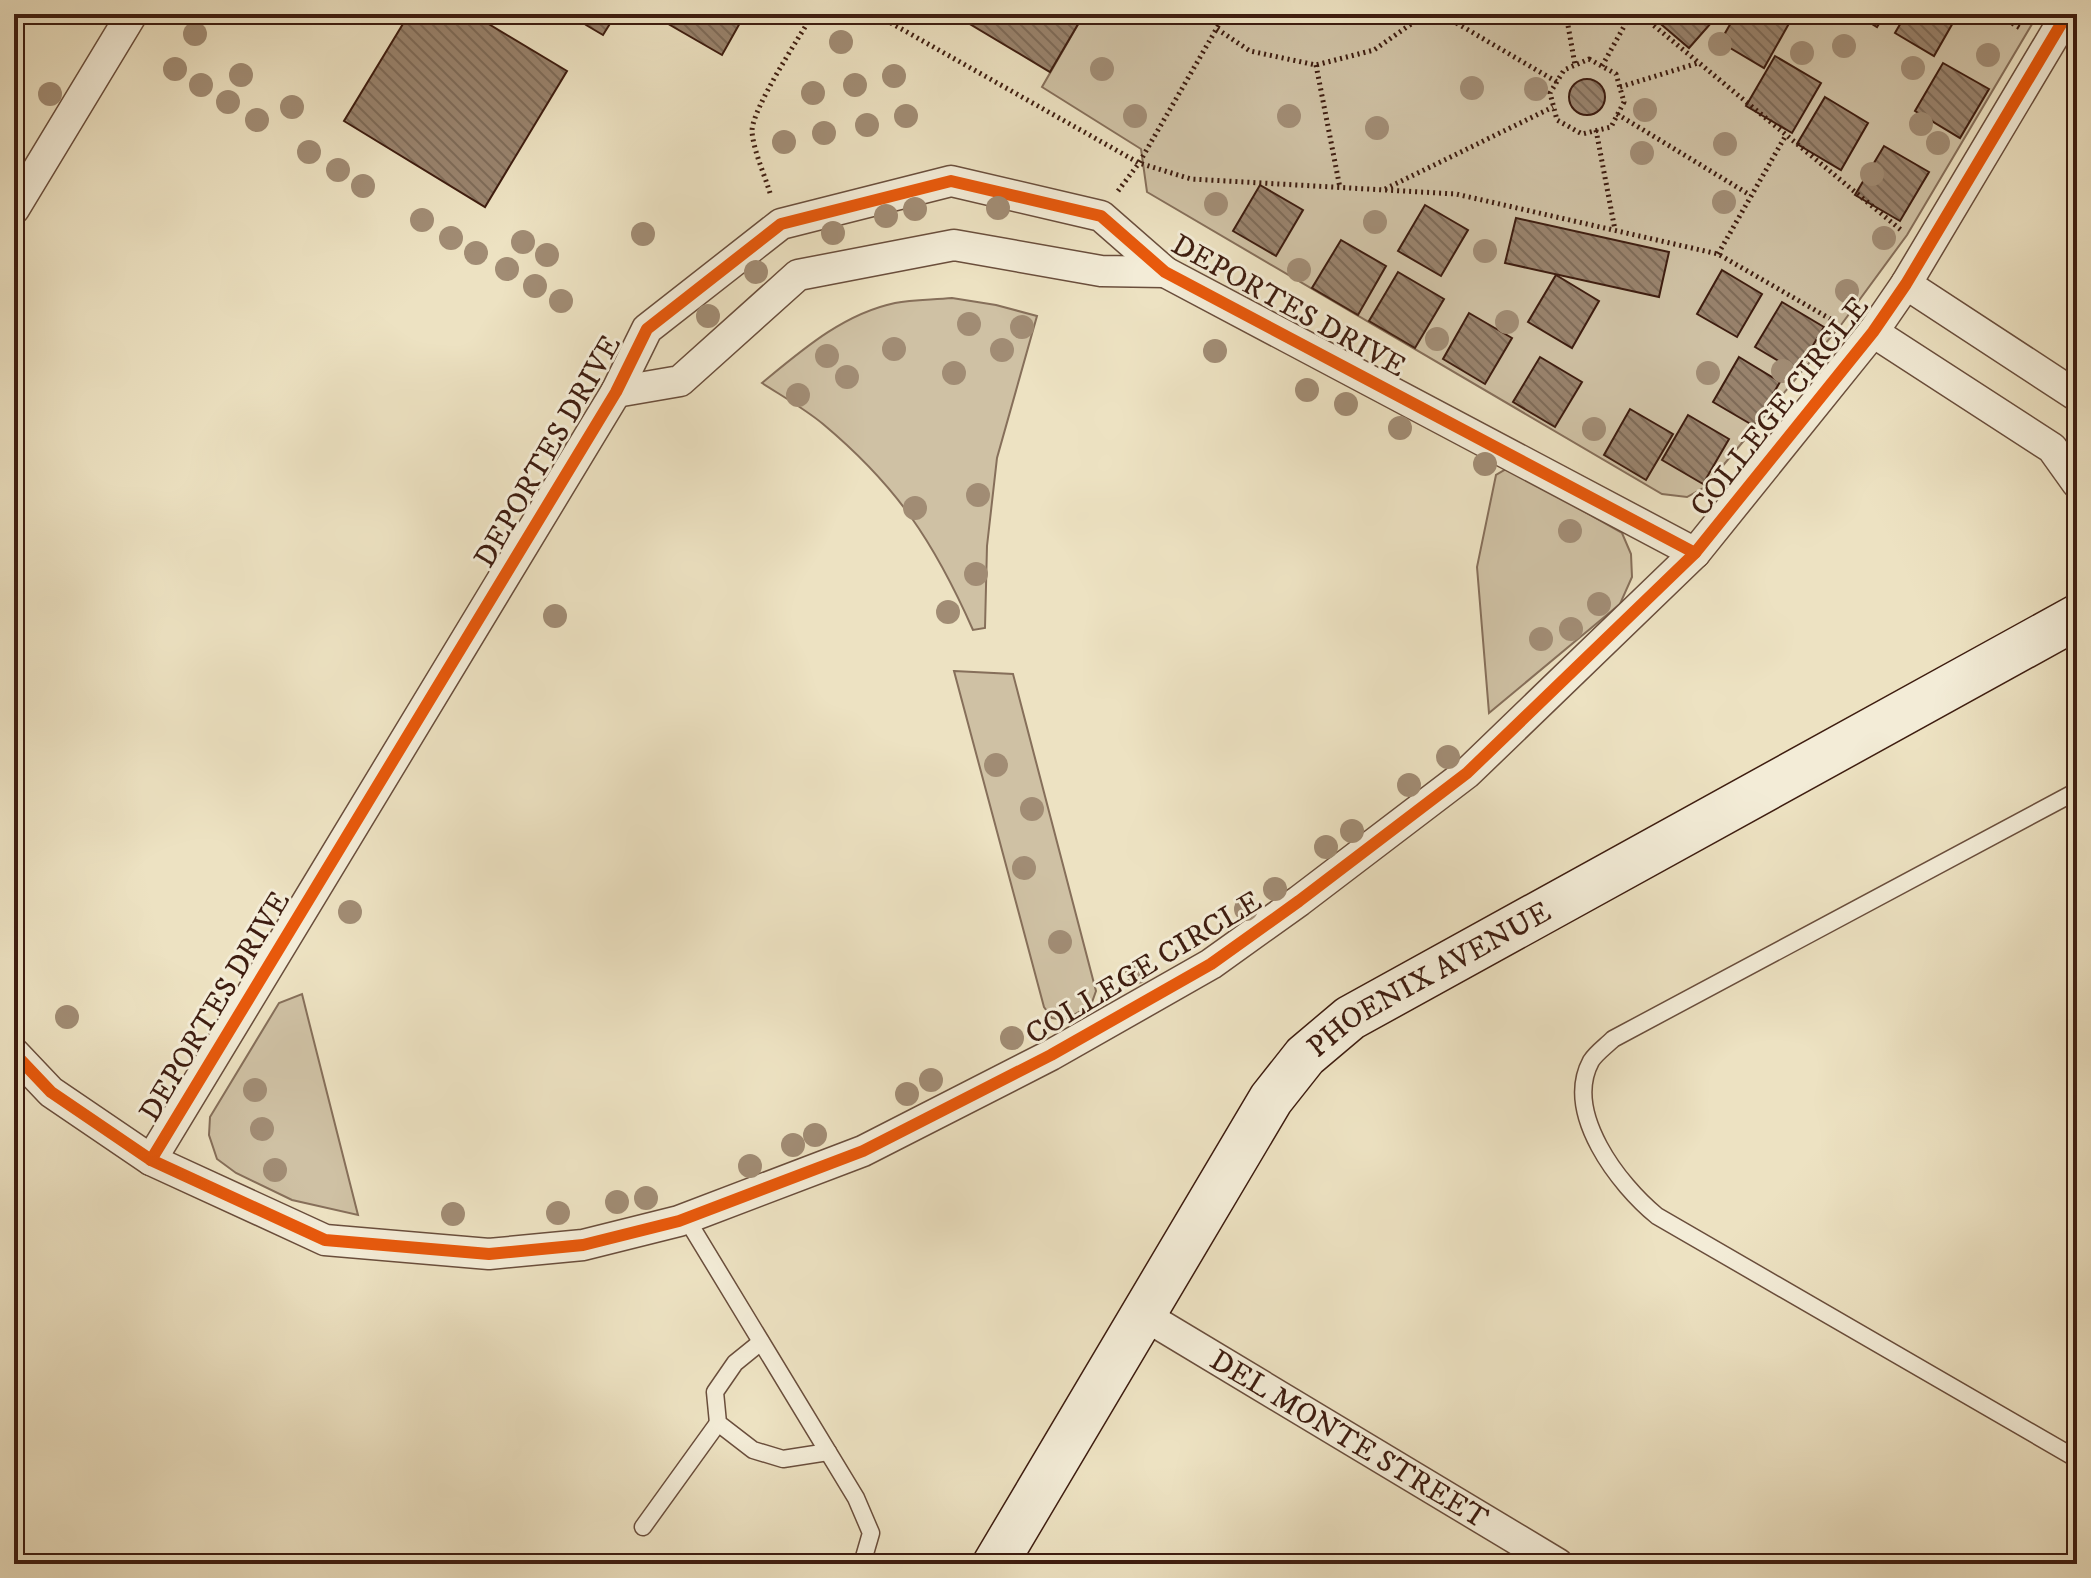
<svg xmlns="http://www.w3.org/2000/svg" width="2091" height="1578" font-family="'IM FELL DW Pica',serif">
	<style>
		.grass { fill: #cfc1a4; stroke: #866f5a; stroke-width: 2 }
		.building { fill: url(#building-back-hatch); stroke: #3e1d10; stroke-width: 2 }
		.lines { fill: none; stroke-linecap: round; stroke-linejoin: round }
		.lane-casing { stroke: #6a4e3c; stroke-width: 19 }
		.street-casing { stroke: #6a4e3c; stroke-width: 33 }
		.secondary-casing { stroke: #3e1d10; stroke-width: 47 }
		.path { stroke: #3e1d10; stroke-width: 5; stroke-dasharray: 2 4; stroke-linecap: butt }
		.lane { stroke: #f3ecd7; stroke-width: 16 }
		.street { stroke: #f3ecd7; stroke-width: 30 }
		.secondary { stroke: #f3ecd7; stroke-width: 44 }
		.cycleway-casing { stroke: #f3ecd7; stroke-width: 17 }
		.cycleway { stroke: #e8590c; stroke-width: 12 }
		.tree { fill: #a18c74 }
		.labels { text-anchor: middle; stroke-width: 6; stroke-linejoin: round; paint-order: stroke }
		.street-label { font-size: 30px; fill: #3e1d10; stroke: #f3ecd7 }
	</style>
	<defs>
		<pattern id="building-back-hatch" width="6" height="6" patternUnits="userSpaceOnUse" patternTransform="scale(2)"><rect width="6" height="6" fill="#99836d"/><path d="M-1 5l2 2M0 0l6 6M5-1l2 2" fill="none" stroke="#7e6b58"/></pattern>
	</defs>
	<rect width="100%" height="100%" fill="#ede2c2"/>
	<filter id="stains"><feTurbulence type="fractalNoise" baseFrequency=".0025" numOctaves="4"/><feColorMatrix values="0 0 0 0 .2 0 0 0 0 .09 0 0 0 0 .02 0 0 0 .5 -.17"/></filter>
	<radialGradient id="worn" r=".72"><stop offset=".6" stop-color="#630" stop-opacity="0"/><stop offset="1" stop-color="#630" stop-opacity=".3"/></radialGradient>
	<g class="grass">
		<polygon points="1084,14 2038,14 1907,235 1841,325 1705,487 1687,497 1662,494 1147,192 1141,149 1042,87"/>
		<path d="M952,298l44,7 41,11 -40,142 -10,88 -2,82 -12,2c-39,-88 -76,-144 -150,-206 -18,-15 -41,-28 -61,-41 40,-33 81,-69 133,-80 18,-4 38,-3 57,-5z"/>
		<polygon points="1508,468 1622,533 1631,554 1632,577 1620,604 1489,713 1477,567 1496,475"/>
		<polygon points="954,671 1013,674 1096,991 1091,1005 1065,1020 1052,1018 1044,1007"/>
		<polygon points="302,994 309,1022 358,1215 292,1200 236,1173 217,1159 209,1135 210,1117 279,1003"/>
	</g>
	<g class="building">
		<polygon points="409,14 472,14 567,71 485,207 344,121"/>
		<polygon points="592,14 616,14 603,35 586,25"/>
		<polygon points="651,14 745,14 722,55"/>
		<polygon points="953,14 1084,14 1050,72"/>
		<polygon points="1649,14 1719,14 1689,48"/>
		<polygon points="1736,14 1780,14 1791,20 1764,68 1720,42"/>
		<polygon points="1856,14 1885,14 1877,27"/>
		<polygon points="1906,14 1958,14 1934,56 1895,33"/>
		<polygon points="1775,56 1821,83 1792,133 1746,106"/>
		<polygon points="1943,63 1989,89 1960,138 1915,111"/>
		<circle cx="1587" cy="97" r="18"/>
		<polygon points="1825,97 1868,123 1841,170 1797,144"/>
		<polygon points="1884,146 1929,172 1900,221 1855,195"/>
		<polygon points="1260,185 1303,210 1276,256 1233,231"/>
		<polygon points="1425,205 1468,230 1441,276 1398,251"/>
		<polygon points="1516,218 1669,252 1659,297 1505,263"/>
		<polygon points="1341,240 1386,266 1358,315 1312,288"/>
		<polygon points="1722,270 1762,294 1737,337 1697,314"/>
		<polygon points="1398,272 1444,299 1415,348 1369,321"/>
		<polygon points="1556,275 1599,301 1572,348 1528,322"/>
		<polygon points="1782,302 1824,327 1797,372 1755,347"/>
		<polygon points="1469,313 1512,338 1485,384 1443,359"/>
		<polygon points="1540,357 1582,382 1555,427 1513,402"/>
		<polygon points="1739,357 1780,382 1754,426 1713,402"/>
		<polygon points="1630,409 1673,434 1646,480 1604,455"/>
		<polygon points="1688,415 1729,439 1703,484 1662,460"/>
	</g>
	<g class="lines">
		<defs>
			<g id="lane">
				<path d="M2077,791l-464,248c-7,7 -17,14 -22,22 -28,52 28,124 66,155l420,243"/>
				<polyline points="686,1218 856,1498 871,1533 862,1564"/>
				<polyline points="761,1342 735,1363 715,1392 718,1423 753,1450 783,1459 828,1452"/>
				<polyline points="643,1527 718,1423"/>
			</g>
			<g id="street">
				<polyline points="14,209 132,14"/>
				<polyline points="1906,284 2077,396"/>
				<polyline points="1873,332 2052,448 2077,483"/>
				<polyline points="616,392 680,381 798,275 954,245 1101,271 1165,272"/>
				<polyline points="14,1053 51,1092 151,1160 325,1240 489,1254 583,1245 679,1221 863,1151 1051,1055 1211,964 1299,901 1467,773 1695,553 1873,332 1906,284 2067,14"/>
				<polyline points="151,1160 616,392 647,329 781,224 951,181 1101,216 1165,272 1695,553"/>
				<path id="s1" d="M1142,1314l416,250"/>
			</g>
			<g id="secondary">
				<path id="s2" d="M995,1564l276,-465 34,-43 45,-38 727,-401"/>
			</g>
		</defs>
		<use href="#lane" class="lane-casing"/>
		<use href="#street" class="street-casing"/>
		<use href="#secondary" class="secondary-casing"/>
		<g class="path">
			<polyline points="875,14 1139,163 1191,179 1456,194 1718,254 1839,324"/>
			<polyline points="1441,14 1557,82"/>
			<polyline points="1566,14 1575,65"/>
			<polyline points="1640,14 1901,230"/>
			<polyline points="1997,14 2020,28"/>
			<polyline points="1217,29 1250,51 1316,65 1374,50 1414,22 1420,14"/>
			<polygon points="1589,59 1616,74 1624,102 1611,127 1582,134 1557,120 1550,93 1564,70"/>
			<polyline points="1316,65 1340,188"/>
			<polyline points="1602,66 1631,14"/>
			<polyline points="1620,87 1698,63"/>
			<polyline points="1617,114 1750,195"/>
			<polyline points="1596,130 1615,230"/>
			<polyline points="1385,189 1553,107"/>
			<polyline points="1118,191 1139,163 1225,14"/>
			<path d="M770,193c-6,-20 -16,-41 -18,-61 -1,-22 48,-96 61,-118"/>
			<polyline points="1718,254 1786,135"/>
		</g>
		<use href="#lane" class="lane"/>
		<use href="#street" class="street"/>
		<use href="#secondary" class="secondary"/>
		<defs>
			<g id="cycleway">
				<polyline points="14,1053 51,1092 151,1160 325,1240 489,1254 583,1245 679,1221 863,1151 1051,1055 1211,964 1299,901 1467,773 1695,553 1873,332 1906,284 2067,14"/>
				<polyline points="151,1160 616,392 647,329 781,224 951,181 1101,216 1165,272 1695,553"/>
			</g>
		</defs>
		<use href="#cycleway" class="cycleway-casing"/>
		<use href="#cycleway" class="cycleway"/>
	</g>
	<g class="tree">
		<circle cx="195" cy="34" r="12"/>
		<circle cx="841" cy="42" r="12"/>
		<circle cx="1720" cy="44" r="12"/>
		<circle cx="1844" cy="46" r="12"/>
		<circle cx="1802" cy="53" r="12"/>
		<circle cx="1988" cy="55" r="12"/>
		<circle cx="1913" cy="68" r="12"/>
		<circle cx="175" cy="69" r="12"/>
		<circle cx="1102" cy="69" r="12"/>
		<circle cx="241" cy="75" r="12"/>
		<circle cx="894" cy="76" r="12"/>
		<circle cx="201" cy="85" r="12"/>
		<circle cx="855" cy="85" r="12"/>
		<circle cx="1472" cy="88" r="12"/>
		<circle cx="1536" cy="89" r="12"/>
		<circle cx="813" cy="93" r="12"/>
		<circle cx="50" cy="94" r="12"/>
		<circle cx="228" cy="102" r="12"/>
		<circle cx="292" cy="107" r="12"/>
		<circle cx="1645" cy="110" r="12"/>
		<circle cx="906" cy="116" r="12"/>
		<circle cx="1135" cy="116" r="12"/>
		<circle cx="1289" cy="116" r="12"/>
		<circle cx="257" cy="120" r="12"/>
		<circle cx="1921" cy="124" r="12"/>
		<circle cx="867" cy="125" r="12"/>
		<circle cx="1377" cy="128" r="12"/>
		<circle cx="824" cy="133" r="12"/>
		<circle cx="784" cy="142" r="12"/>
		<circle cx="1938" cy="143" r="12"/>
		<circle cx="1725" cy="144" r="12"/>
		<circle cx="309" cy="152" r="12"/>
		<circle cx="1642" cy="153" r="12"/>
		<circle cx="338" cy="170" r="12"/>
		<circle cx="1872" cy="174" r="12"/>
		<circle cx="363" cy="186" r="12"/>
		<circle cx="1724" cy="202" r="12"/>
		<circle cx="1216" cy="204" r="12"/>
		<circle cx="998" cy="208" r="12"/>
		<circle cx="915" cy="209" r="12"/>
		<circle cx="886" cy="216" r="12"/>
		<circle cx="422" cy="220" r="12"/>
		<circle cx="1375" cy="222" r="12"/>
		<circle cx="833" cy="233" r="12"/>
		<circle cx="643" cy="234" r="12"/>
		<circle cx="451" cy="238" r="12"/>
		<circle cx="1884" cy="238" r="12"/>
		<circle cx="523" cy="242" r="12"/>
		<circle cx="1485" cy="251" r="12"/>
		<circle cx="476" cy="253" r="12"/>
		<circle cx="547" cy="255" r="12"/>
		<circle cx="507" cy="269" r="12"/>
		<circle cx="1299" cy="270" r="12"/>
		<circle cx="756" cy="272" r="12"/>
		<circle cx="535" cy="286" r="12"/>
		<circle cx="1847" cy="291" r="12"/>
		<circle cx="561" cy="301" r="12"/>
		<circle cx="708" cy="316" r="12"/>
		<circle cx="1507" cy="322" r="12"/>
		<circle cx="969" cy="324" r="12"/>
		<circle cx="1022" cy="327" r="12"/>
		<circle cx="1437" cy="339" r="12"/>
		<circle cx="894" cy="349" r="12"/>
		<circle cx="1002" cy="350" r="12"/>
		<circle cx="1215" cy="351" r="12"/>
		<circle cx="827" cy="356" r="12"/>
		<circle cx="1783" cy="371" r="12"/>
		<circle cx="954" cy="373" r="12"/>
		<circle cx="1708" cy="373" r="12"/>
		<circle cx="847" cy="377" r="12"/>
		<circle cx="1307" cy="390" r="12"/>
		<circle cx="798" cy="395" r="12"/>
		<circle cx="1346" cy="404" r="12"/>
		<circle cx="1400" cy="428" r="12"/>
		<circle cx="1594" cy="429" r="12"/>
		<circle cx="1485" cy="464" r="12"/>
		<circle cx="978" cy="495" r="12"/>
		<circle cx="915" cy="508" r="12"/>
		<circle cx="1570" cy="531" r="12"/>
		<circle cx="976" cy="574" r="12"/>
		<circle cx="1599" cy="604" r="12"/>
		<circle cx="948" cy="612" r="12"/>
		<circle cx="555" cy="616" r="12"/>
		<circle cx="1571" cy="629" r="12"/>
		<circle cx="1541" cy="639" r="12"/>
		<circle cx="1448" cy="757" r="12"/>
		<circle cx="996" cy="765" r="12"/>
		<circle cx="1409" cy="785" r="12"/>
		<circle cx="1032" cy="809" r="12"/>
		<circle cx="1352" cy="831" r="12"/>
		<circle cx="1326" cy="847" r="12"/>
		<circle cx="1024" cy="868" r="12"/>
		<circle cx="1275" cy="889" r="12"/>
		<circle cx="1246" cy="909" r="12"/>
		<circle cx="350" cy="912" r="12"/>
		<circle cx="1060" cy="942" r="12"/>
		<circle cx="1137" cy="972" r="12"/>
		<circle cx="67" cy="1017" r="12"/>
		<circle cx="1012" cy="1038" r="12"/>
		<circle cx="931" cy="1080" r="12"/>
		<circle cx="255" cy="1090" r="12"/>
		<circle cx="907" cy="1094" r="12"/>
		<circle cx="262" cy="1129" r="12"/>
		<circle cx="815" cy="1135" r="12"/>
		<circle cx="793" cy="1145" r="12"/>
		<circle cx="750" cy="1166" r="12"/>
		<circle cx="275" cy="1170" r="12"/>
		<circle cx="646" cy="1198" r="12"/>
		<circle cx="617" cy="1202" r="12"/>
		<circle cx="558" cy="1213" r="12"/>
		<circle cx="453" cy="1214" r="12"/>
	</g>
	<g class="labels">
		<g class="street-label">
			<text transform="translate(1289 305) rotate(29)" y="10">DEPORTES DRIVE</text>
			<text transform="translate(1779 406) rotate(-52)" y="10">COLLEGE CIRCLE</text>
			<text transform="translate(547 451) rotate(-60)" y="10">DEPORTES DRIVE</text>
			<text transform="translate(1143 967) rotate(-31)" y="10">COLLEGE CIRCLE</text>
			<text dy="10" stroke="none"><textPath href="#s2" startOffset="742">PHOENIX AVENUE</textPath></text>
			<text transform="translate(214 1006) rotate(-59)" y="10">DEPORTES DRIVE</text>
			<text dy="10" stroke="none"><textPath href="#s1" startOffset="242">DEL MONTE STREET</textPath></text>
		</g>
	</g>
	<rect width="2091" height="1578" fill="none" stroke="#ede2c2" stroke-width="48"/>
	<rect x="16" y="16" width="2059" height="1546" fill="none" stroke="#3e1d10" stroke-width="4"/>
	<rect x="24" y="24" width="2043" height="1530" fill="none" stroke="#3e1d10" stroke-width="2"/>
	<rect width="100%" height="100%" filter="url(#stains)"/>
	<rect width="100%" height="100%" fill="url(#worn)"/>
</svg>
